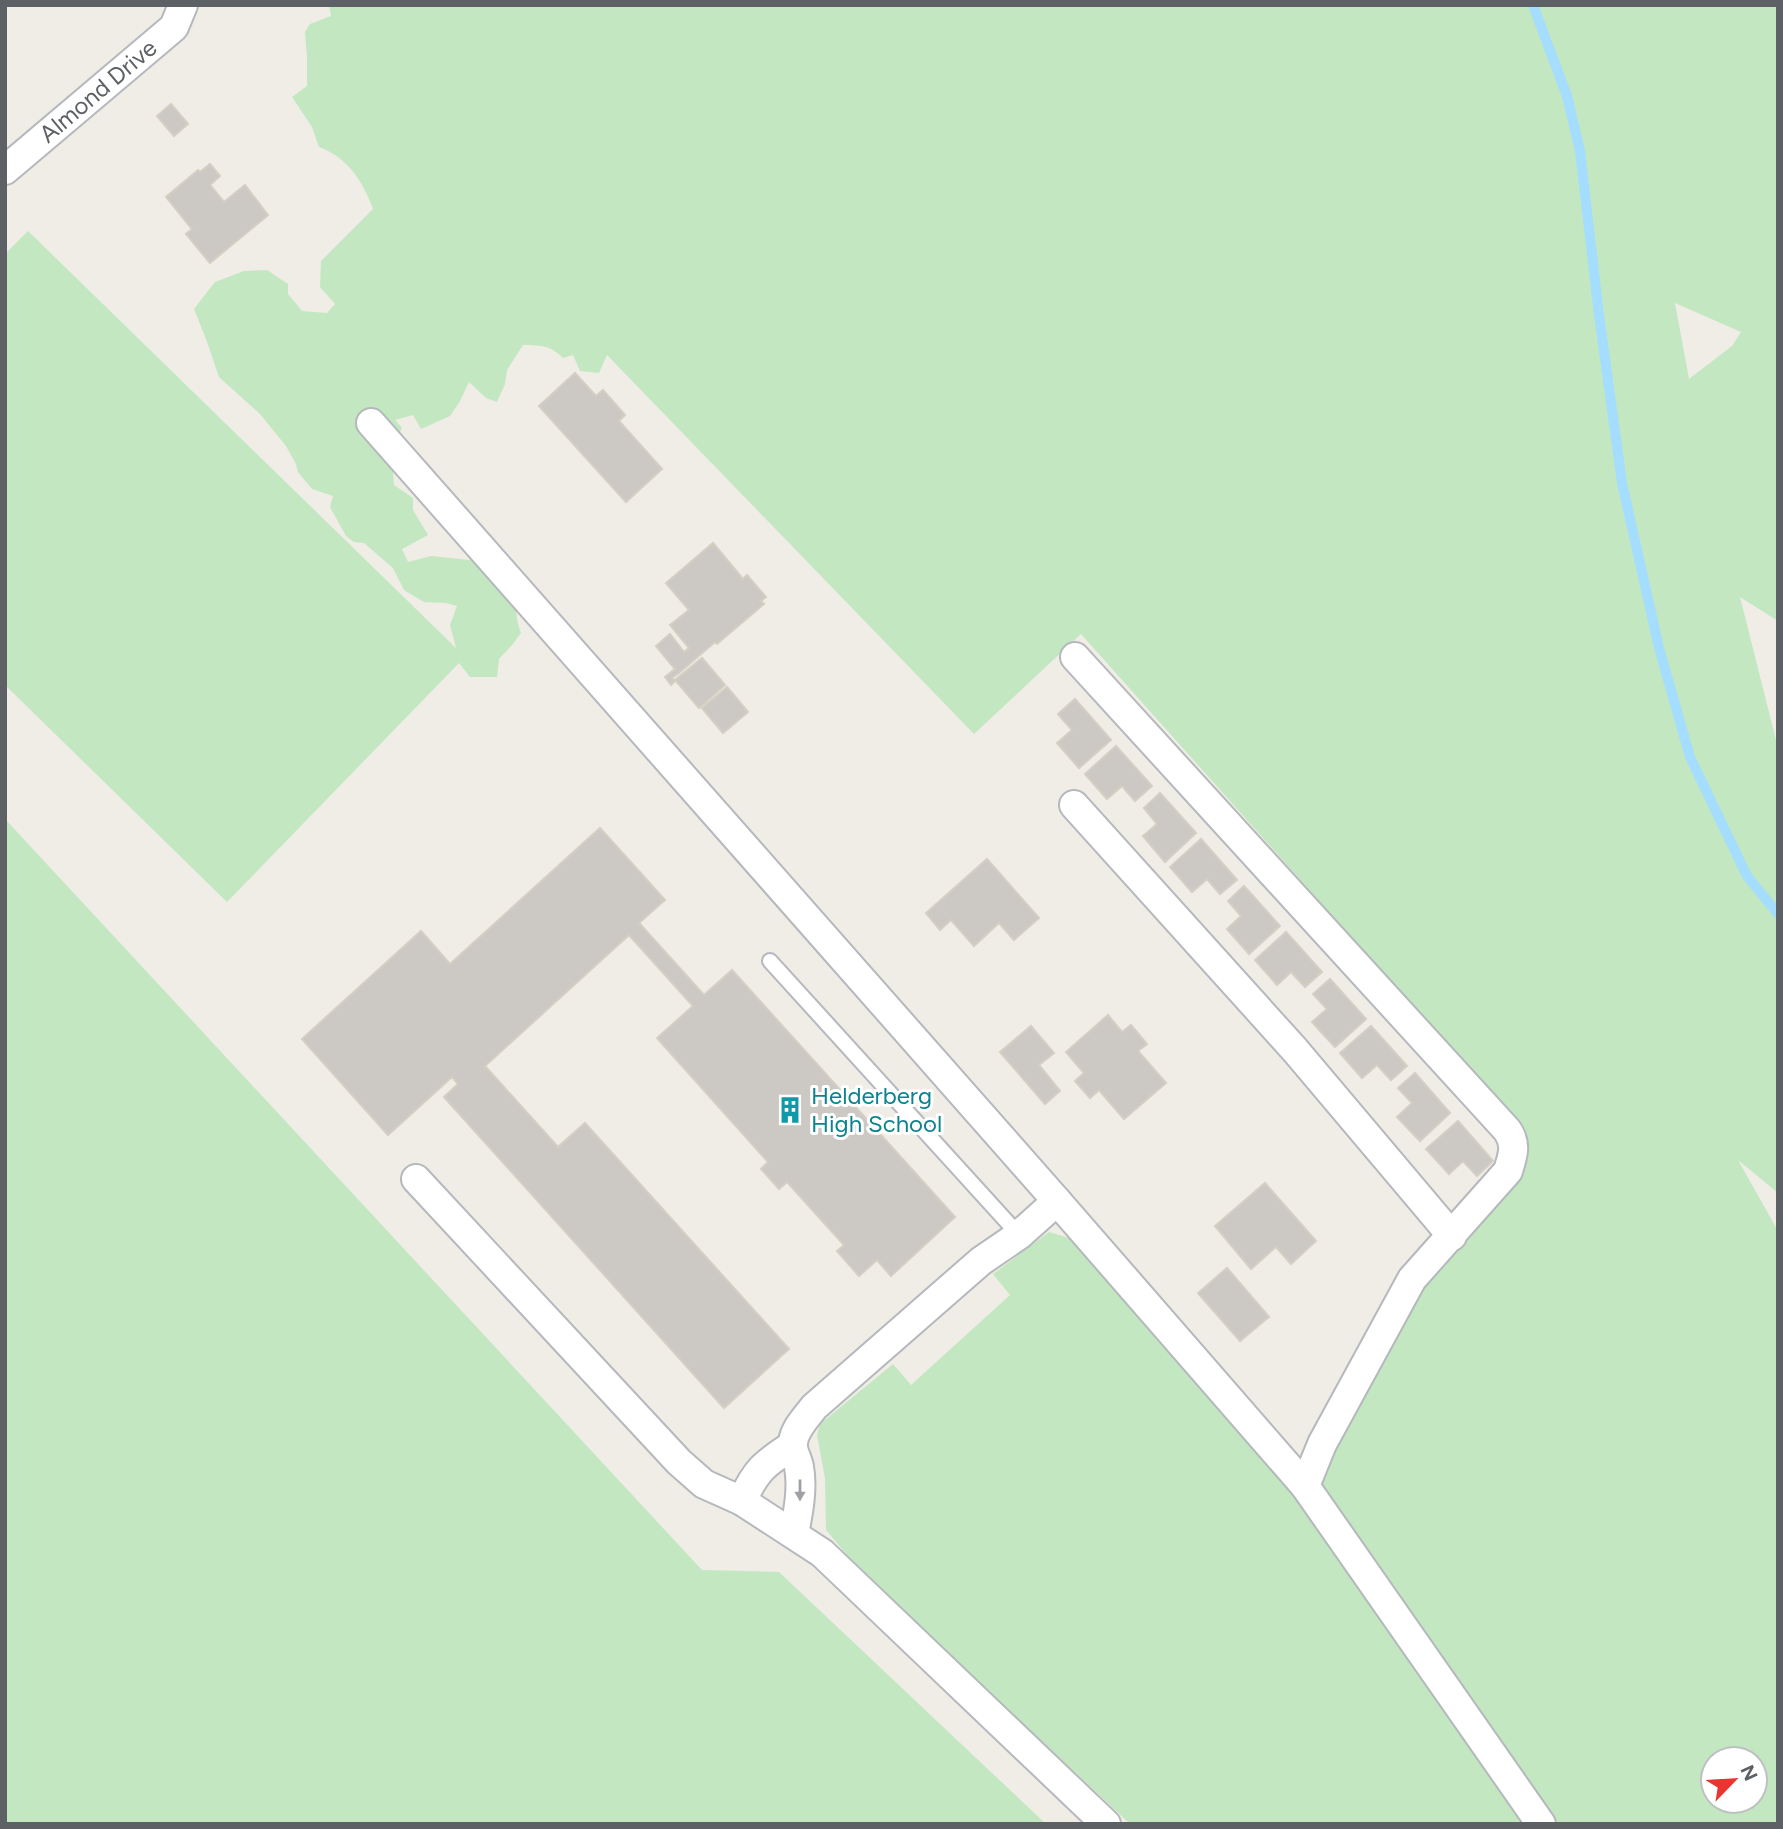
<svg xmlns="http://www.w3.org/2000/svg" width="1783" height="1829" font-family="Figtree,sans-serif">
	<style>
		.green { fill: #c3e7c1; fill-rule: evenodd }
		.lines { fill: none; stroke-linecap: round; stroke-linejoin: round }
		.stream { stroke: #a5ddff; stroke-width: 10 }
		.building { fill: #ccc9c4; stroke: #d4cec3; stroke-width: 2 }
		.service-casing { stroke: #b5b8bc; stroke-width: 18 }
		.minor-casing { stroke: #b5b8bc; stroke-width: 32 }
		.service { stroke: #fff; stroke-width: 14 }
		.minor { stroke: #fff; stroke-width: 28 }
		.oneway { fill: #9ea0a3 }
		.labels { text-anchor: middle; stroke-width: 6; stroke-linejoin: round; paint-order: stroke }
		.street-label { font-size: 24px; fill: #5d6166; stroke: #fff }
		.culture-label { font-size: 24px; fill: #0d838f; stroke: #fff; text-anchor: start }
	</style>
	<rect width="100%" height="100%" fill="#efede5"/>
	<g class="green">
		<path d="M329,5h1449v616l-38,-24 38,151v445l-40,-33 40,71v593h-224l-231,-325v-43l96,-171 100,-117 -33,-80 -405,-454 -107,100 -367,-379 -8,18 -19,-2 -7,-16 -10,3c-14,-14 -22,-12 -40,-13l-16,25 -2,14 -8,18 -11,-4 -17,-16 -9,19 -10,15 -29,13 -8,-14 -18,5 7,8 -13,26 9,9 -5,9 1,13 19,13v12l15,25 -26,14 6,13 23,-6 48,5 40,25c-3,19 -5,28 2,47l-8,11 -14,15 -2,18h-27l-11,-14 -232,239 -222,-217v-431l23,-23 428,417 -6,-23 7,-19 -11,-3 -22,-1 -20,-12 -11,-22 -29,-25 -10,-1 -8,-6 -16,-29 3,-11 -21,-7 -14,-17 -2,-8 -10,-18 -26,-32 -41,-37 -13,-38 -12,-30 21,-27 29,-11 23,-1 21,14v10l14,17 25,2 8,-9 -15,-17 1,-26 52,-52c-10,-28 -26,-52 -54,-62l-7,-20 -20,-30 15,-11v-29l-2,-25 5,-8 21,-8zM1675,303l66,29 -9,14 -43,33zM1713,1759h42v42h-42z"/>
		<polygon points="5,819 702,1570 779,1572 1046,1824 5,1824"/>
		<polygon points="1049,1232 1082,1242 1295,1492 1528,1824 1130,1824 859,1569 826,1530 825,1478 817,1435 820,1424 893,1364 911,1385 1010,1295 993,1274"/>
	</g>
	<g class="lines">
		<polyline class="stream" points="1533,5 1567,96 1580,151 1599,315 1622,483 1659,648 1690,757 1747,876 1778,914"/>
	</g>
	<g class="building">
		<polygon points="171,104 188,124 174,136 157,116"/>
		<polygon points="210,164 220,176 210,185 224,202 245,185 268,215 210,263 186,234 192,229 166,197 198,170 200,172"/>
		<polygon points="575,373 596,396 603,390 625,415 619,421 662,469 626,502 539,406"/>
		<polygon points="713,543 743,579 747,575 766,597 761,601 764,604 717,644 715,642 679,673 672,678 675,681 671,685 665,677 675,669 656,646 670,634 684,652 689,648 670,625 689,610 666,583"/>
		<polygon points="702,658 725,685 699,708 675,680"/>
		<polygon points="727,687 748,712 723,733 702,708"/>
		<polygon points="1075,699 1111,740 1079,768 1057,743 1072,730 1058,714"/>
		<polygon points="1116,746 1152,786 1135,801 1122,786 1107,799 1085,774"/>
		<polygon points="1160,793 1196,833 1165,862 1143,836 1157,824 1144,808"/>
		<polygon points="600,828 665,900 639,923 704,995 732,970 955,1217 891,1276 877,1260 859,1276 837,1251 844,1245 787,1182 779,1189 761,1169 768,1162 657,1038 693,1006 629,935 485,1066 558,1147 585,1123 789,1349 724,1408 444,1097 458,1084 452,1077 388,1135 302,1039 421,931 450,964"/>
		<polygon points="1201,839 1237,880 1220,894 1207,879 1192,892 1170,867"/>
		<polygon points="987,859 1039,918 1014,940 999,923 974,946 951,920 940,930 926,913"/>
		<polygon points="1244,886 1280,926 1249,954 1227,929 1241,916 1228,901"/>
		<polygon points="1286,932 1322,972 1305,987 1291,972 1277,985 1255,960"/>
		<polygon points="1330,979 1366,1019 1335,1047 1312,1022 1327,1009 1313,994"/>
		<polygon points="1108,1015 1122,1032 1131,1025 1147,1044 1138,1051 1166,1083 1124,1119 1099,1090 1090,1098 1075,1081 1084,1073 1066,1052"/>
		<polygon points="1031,1026 1054,1053 1039,1065 1060,1091 1045,1104 1000,1052"/>
		<polygon points="1371,1026 1407,1066 1391,1080 1377,1065 1362,1078 1340,1053"/>
		<polygon points="1415,1073 1450,1113 1420,1141 1397,1117 1412,1103 1398,1088"/>
		<polygon points="1458,1121 1493,1161 1477,1176 1463,1161 1449,1174 1426,1149"/>
		<polygon points="1265,1183 1316,1241 1291,1264 1276,1247 1251,1269 1215,1226"/>
		<polygon points="1227,1268 1269,1317 1240,1341 1198,1293"/>
	</g>
	<g class="lines">
		<defs>
			<polyline id="service" points="770,961 1019,1235"/>
			<g id="minor">
				<path id="s1" d="M5,170l169,-143 9,-22"/>
				<polyline points="371,423 1057,1201 1305,1486 1541,1824"/>
				<path d="M1075,657l432,473c10,14 6,25 1,41l-96,108 -90,165 -17,42"/>
				<polyline points="1074,805 1295,1050 1452,1236"/>
				<polyline points="416,1179 679,1462 704,1484 742,1501 822,1553 1106,1824"/>
				<path d="M742,1501c14,-31 22,-37 51,-56"/>
				<path d="M794,1534c4,-21 9,-45 5,-67 -1,-7 -6,-14 -6,-21 -1,-15 13,-28 21,-39l167,-146 38,-26 38,-34"/>
			</g>
		</defs>
		<use href="#service" class="service-casing"/>
		<use href="#minor" class="minor-casing"/>
		<use href="#service" class="service"/>
		<use href="#minor" class="minor"/>
	</g>
	<defs><path id="oneway-solid" d="M-6-.8H1V-3.2L6.5 0L1 3.2V.8H-6Z" transform="scale(1.75)"/></defs>
	<use class="oneway" href="#oneway-solid" transform="translate(800 1490) rotate(90)"/>
	<defs>
		<symbol id="building-bare" viewBox="-9 -9 18 18"><path d="M-4-6H4V6H1V3H-1V6H-4ZM-2.5-4.3h1.7v1.8h-1.7ZM.8-4.3h1.7v1.8H.8ZM-2.5-1h1.7V.8h-1.7ZM.8-1h1.7V.8H.8Z" fill="#0f9aa8" stroke="#fff" stroke-width="2.5" paint-order="stroke"/></symbol>
	</defs>
	<g fill-rule="evenodd">
		<use href="#building-bare" x="771" y="1091" width="38" height="38"/>
	</g>
	<g class="labels">
		<g class="street-label">
			<text dy="8" stroke="none"><textPath href="#s1" startOffset="122">Almond Drive</textPath></text>
		</g>
		<g class="culture-label">
			<text x="811" y="1104">Helderberg<tspan x="811" dy="28">High School</tspan></text>
		</g>
	</g>
	<rect width="1783" height="1829" fill="none" stroke="#5d6166" stroke-width="14"/>
	<g transform="translate(1734 1780) rotate(65)"><circle r="33" fill="#ffffff" stroke="#bec0c2" stroke-width="2"/>
	<path d="M0-5L12 26L0 18L-12 26Z" fill="#eb332f"/>
	<text y="-10" font-size="19" font-weight="bold" text-anchor="middle" fill="#5d6166">N</text>
	</g>
</svg>
